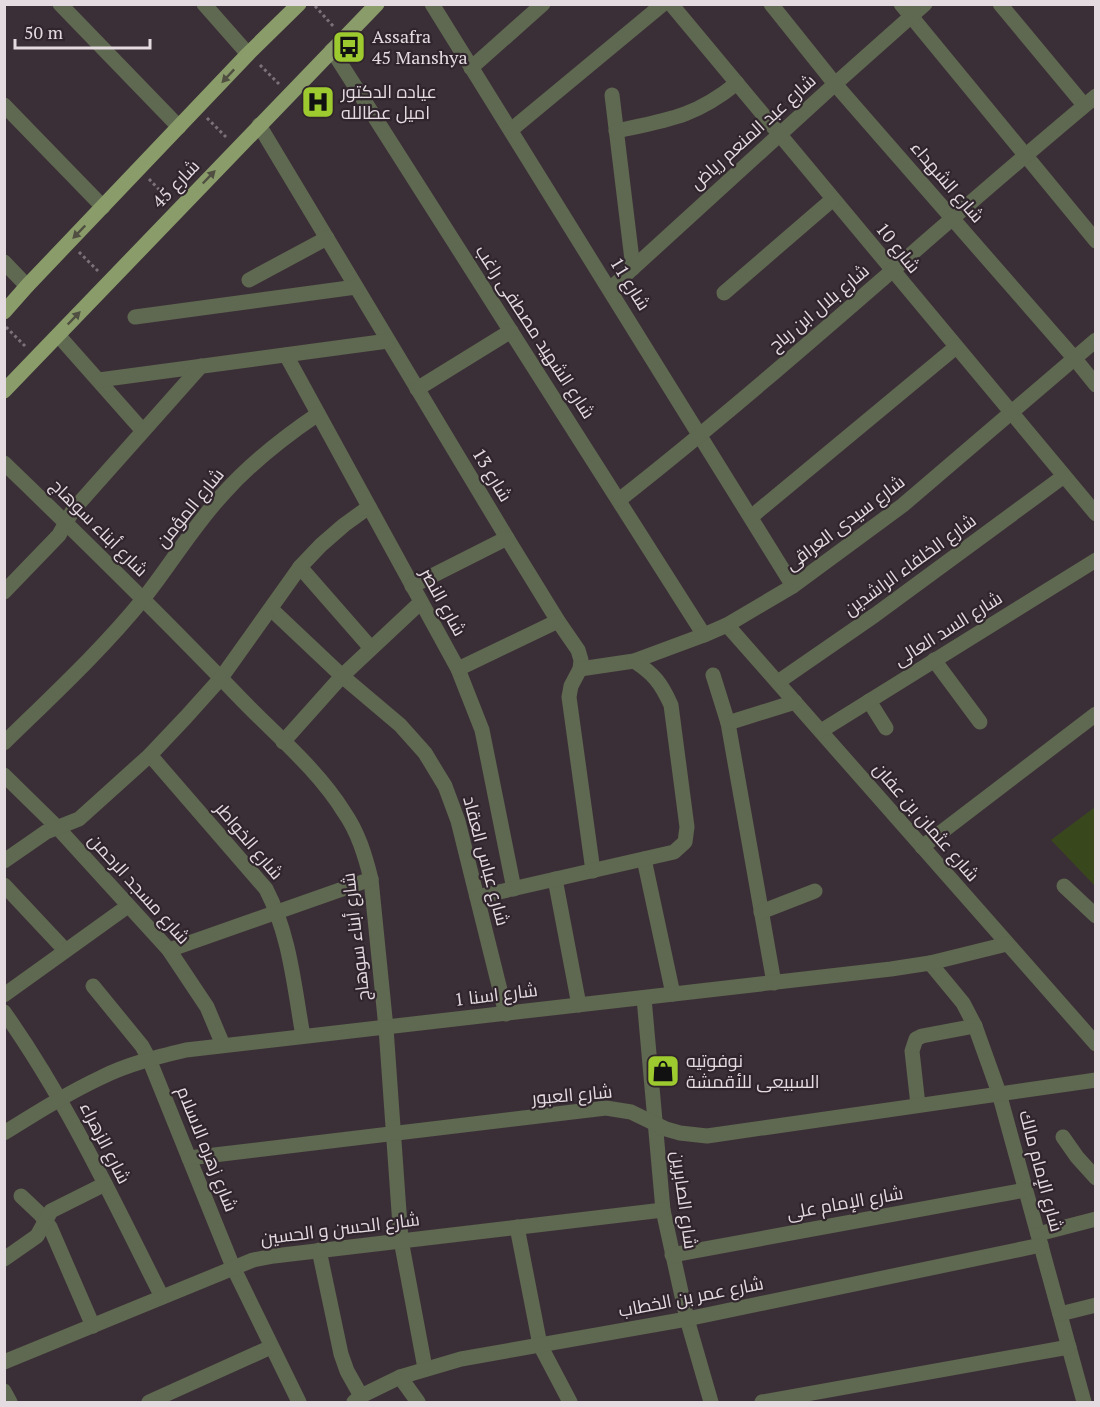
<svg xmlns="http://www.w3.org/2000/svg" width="1100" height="1407" font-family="'PT Serif',Cairo,serif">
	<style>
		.pitch { fill: #39471c }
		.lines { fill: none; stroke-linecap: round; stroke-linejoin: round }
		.path { stroke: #7b7178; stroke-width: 3; stroke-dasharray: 3 3; stroke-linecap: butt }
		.minor { stroke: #5f6850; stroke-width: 15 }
		.major { stroke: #899c6a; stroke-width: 15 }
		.oneway { fill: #504f42 }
		.labels { text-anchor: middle; stroke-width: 4.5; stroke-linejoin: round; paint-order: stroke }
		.poi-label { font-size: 18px; fill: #e3dbe0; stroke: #31252d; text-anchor: start }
		.street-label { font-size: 18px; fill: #e3dbe0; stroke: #31252d }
	</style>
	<rect width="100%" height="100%" fill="#3b2f37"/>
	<polygon class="pitch" points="1095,807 1095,886 1051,840"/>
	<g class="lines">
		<g class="path">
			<polyline points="315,6 333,26"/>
			<polyline points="260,65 279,84"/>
			<polyline points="207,118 226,137"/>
			<polyline points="149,179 167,198"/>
			<polyline points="79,252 98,271"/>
			<polyline points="6,327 25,346"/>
		</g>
		<g class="minor">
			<polyline points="60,4 179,127"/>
			<polyline points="204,4 248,54"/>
			<polyline points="432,4 793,586"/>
			<polyline points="671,4 1096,514"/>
			<polyline points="771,4 835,84 1075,359 1096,385"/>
			<polyline points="901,4 1096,241"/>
			<polyline points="1000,4 1084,105"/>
			<polyline points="332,50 704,635"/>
			<polyline points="471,68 543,4"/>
			<polyline points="612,95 633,268"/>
			<polyline points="4,105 103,207"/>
			<polyline points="259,125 507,538 558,621 578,650 581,660 580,669 571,686 569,697 593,871"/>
			<polyline points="511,130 663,4"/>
			<path d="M616,131c52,-11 79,-14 121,-48"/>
			<polyline points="4,262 27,286"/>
			<polyline points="249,280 327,238"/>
			<polyline points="610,289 835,84 925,4"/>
			<polyline points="724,293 833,199"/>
			<polyline points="135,317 356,287"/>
			<polyline points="58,335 143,431"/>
			<polyline points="286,355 458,669 482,730 514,889"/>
			<polyline points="99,380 388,341"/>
			<polyline points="417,389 511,331"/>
			<path d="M4,463c81,78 161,157 239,238 34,35 75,69 101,111 14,20 21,43 27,67l15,149 15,212 24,128"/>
			<path d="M619,500c164,-129 317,-271 477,-404"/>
			<polyline points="751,517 956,347"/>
			<polyline points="300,567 370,647"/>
			<polyline points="412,586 507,538"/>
			<polyline points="4,592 59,535 73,510 201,366"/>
			<polyline points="271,609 342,676 400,725 425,753 445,786 458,821 506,1014"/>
			<polyline points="727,625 1096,1044"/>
			<polyline points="934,660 980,722"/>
			<polyline points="458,669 558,621"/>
			<polyline points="580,669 634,661 704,635 727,625 793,586 903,505 1096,340"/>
			<polyline points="713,675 728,723 774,983"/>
			<polyline points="778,682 875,615 1064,476"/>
			<polyline points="869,701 886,728"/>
			<polyline points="728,723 795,702"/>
			<polyline points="821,731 1096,560"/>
			<polyline points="283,742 342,676 421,602"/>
			<path d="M4,743c48,-47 98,-93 140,-145 27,-34 50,-73 80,-105 28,-31 60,-56 94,-79"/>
			<path d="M150,755l116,134c24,46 28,97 37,147"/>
			<polyline points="4,775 57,827 169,950 207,1007 223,1045"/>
			<polyline points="922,847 1096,714"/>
			<polyline points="644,859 673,994"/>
			<polyline points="4,861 46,832 79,819 150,755 186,717 221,678 300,567 321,545 344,525 369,507"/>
			<polyline points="555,879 579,1005"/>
			<polyline points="4,885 65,950"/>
			<polyline points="1064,886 1096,916"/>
			<path d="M477,897l197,-45 11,-10 2,-15 -16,-122c-10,-22 -17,-31 -37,-44"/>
			<polyline points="761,912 815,891"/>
			<polyline points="169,950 371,879"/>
			<polyline points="930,963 963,1003 975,1026 999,1093 1084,1402"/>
			<polyline points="93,986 142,1046 149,1059 233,1267 299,1402"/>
			<polyline points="4,995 128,906"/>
			<polyline points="644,998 663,1210 687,1319 711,1402"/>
			<path d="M4,1012c63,89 109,188 158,285"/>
			<polyline points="918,1105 912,1051 916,1039 922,1036 975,1026"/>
			<path d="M4,1133c32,-20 64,-40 98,-56 26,-13 55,-20 84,-27l705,-81 39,-6 77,-19"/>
			<polyline points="1063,1137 1077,1157 1096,1178"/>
			<polyline points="189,1158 606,1108 631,1112 666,1129 680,1133 707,1136 1096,1080"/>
			<polyline points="21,1196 40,1214 50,1227 93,1326"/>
			<polyline points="517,1227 540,1345 570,1402"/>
			<polyline points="1038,1234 1096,1219"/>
			<polyline points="319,1250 341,1354 347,1371 361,1396"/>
			<polyline points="672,1255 1025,1190"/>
			<polyline points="4,1259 37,1236 51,1211 105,1184"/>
			<polyline points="1060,1314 1096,1305"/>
			<polyline points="4,1362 253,1260 274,1256 663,1210"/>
			<polyline points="400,1377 418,1402"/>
			<polyline points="4,1391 10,1402"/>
			<polyline points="149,1402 271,1347"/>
			<polyline points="354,1402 361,1396 400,1377 461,1359 687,1319 1041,1245"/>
			<polyline points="762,1402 1069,1347"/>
		</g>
		<g class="major">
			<polyline points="4,312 27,286 248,54 299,4"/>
			<polyline points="4,391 377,4"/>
		</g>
	</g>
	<defs><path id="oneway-solid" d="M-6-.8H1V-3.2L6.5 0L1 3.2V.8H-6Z" transform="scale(1.5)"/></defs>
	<g class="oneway">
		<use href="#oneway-solid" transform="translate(228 76) rotate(133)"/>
		<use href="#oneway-solid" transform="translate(209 177) rotate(-46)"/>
		<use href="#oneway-solid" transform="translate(79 232) rotate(134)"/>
		<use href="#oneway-solid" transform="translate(74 318) rotate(-46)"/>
	</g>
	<defs>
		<symbol id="bus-square" viewBox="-11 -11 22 22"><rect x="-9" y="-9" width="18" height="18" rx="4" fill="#9dca2f" stroke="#31252d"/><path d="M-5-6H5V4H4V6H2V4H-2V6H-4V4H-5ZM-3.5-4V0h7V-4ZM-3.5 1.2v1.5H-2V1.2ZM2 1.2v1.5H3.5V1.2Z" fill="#111"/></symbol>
		<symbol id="hospital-square" viewBox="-11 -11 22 22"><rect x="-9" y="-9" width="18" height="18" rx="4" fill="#9dca2f" stroke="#31252d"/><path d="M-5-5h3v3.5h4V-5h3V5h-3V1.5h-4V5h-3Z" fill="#111"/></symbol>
		<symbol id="shop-square" viewBox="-11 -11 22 22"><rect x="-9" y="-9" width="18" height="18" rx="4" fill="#9dca2f" stroke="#31252d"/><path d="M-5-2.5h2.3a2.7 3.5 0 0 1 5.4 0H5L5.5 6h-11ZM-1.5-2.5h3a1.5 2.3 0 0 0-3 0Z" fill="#111"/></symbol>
	</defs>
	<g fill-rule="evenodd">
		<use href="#bus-square" x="330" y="28" width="38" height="38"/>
		<use href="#hospital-square" x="299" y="83" width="38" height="38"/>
		<use href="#shop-square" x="644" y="1052" width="38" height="38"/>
	</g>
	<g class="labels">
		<g class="poi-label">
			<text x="372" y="43">Assafra<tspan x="372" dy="21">45 Manshya</tspan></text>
			<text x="341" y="98">عياده الدكتور<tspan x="341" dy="21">اميل عطالله</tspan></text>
			<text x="686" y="1067">نوفوتيه<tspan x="686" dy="21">السبيعى للأقمشة</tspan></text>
		</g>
		<g class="street-label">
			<text transform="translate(753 132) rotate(-42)" y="6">شارع عبد المنعم رياض</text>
			<text transform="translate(947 182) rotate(49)" y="6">شارع الشهداء</text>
			<text transform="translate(176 184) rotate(-46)" y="6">شارع 45</text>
			<text transform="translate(898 248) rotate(51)" y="6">شارع 10</text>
			<text transform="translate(630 284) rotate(58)" y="6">شارع 11</text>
			<text transform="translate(819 308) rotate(-40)" y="6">شارع بلال ابن رباح</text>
			<text transform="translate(535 332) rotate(57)" y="6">شارع الشهيد مصطفى راغب</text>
			<text transform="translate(492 475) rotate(59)" y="6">شارع 13</text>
			<text transform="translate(190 508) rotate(-51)" y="6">شارع المؤمن</text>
			<text transform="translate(845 523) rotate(-37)" y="6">شارع سيدى العراقى</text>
			<text transform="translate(99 528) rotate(45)" y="6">شارع أبناء سوهاج</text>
			<text transform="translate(910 565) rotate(-36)" y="6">شارع الخلفاء الراشدين</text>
			<text transform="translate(443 602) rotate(61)" y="6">شارع النصر</text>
			<text transform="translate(948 629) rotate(-32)" y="6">شارع السد العالى</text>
			<text transform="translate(926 822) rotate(49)" y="6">شارع عثمان بن عفان</text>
			<text transform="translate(249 841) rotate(50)" y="6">شارع الخواطر</text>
			<text transform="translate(486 861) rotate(75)" y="6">شارع عباس العقاد</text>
			<text transform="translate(139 889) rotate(48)" y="6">شارع مسجد الرحمن</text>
			<text transform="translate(356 937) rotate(-97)" y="6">شارع أبناء سوهاج</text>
			<text transform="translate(496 995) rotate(-7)" y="6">شارع اسنا 1</text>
			<text transform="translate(572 1095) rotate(-5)" y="6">شارع العبور</text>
			<text transform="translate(105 1143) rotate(63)" y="6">شارع الزهراء</text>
			<text transform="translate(207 1149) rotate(68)" y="6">شارع زهره الاسلام</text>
			<text transform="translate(1041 1171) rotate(75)" y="6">شارع الإمام مالك</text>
			<text transform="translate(684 1200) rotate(82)" y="6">شارع الصابرين</text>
			<text transform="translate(845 1203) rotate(-10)" y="6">شارع الإمام على</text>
			<text transform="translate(340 1229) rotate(-7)" y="6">شارع الحسن و الحسين</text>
			<text transform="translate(691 1297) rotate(-11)" y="6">شارع عمر بن الخطاب</text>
		</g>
	</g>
	<rect width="1100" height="1407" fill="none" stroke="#e3dbe0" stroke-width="12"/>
	<path d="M15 39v9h135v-9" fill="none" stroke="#e3dbe0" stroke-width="3"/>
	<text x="24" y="39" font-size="18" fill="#e3dbe0" stroke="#31252d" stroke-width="4.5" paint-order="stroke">50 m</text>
</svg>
